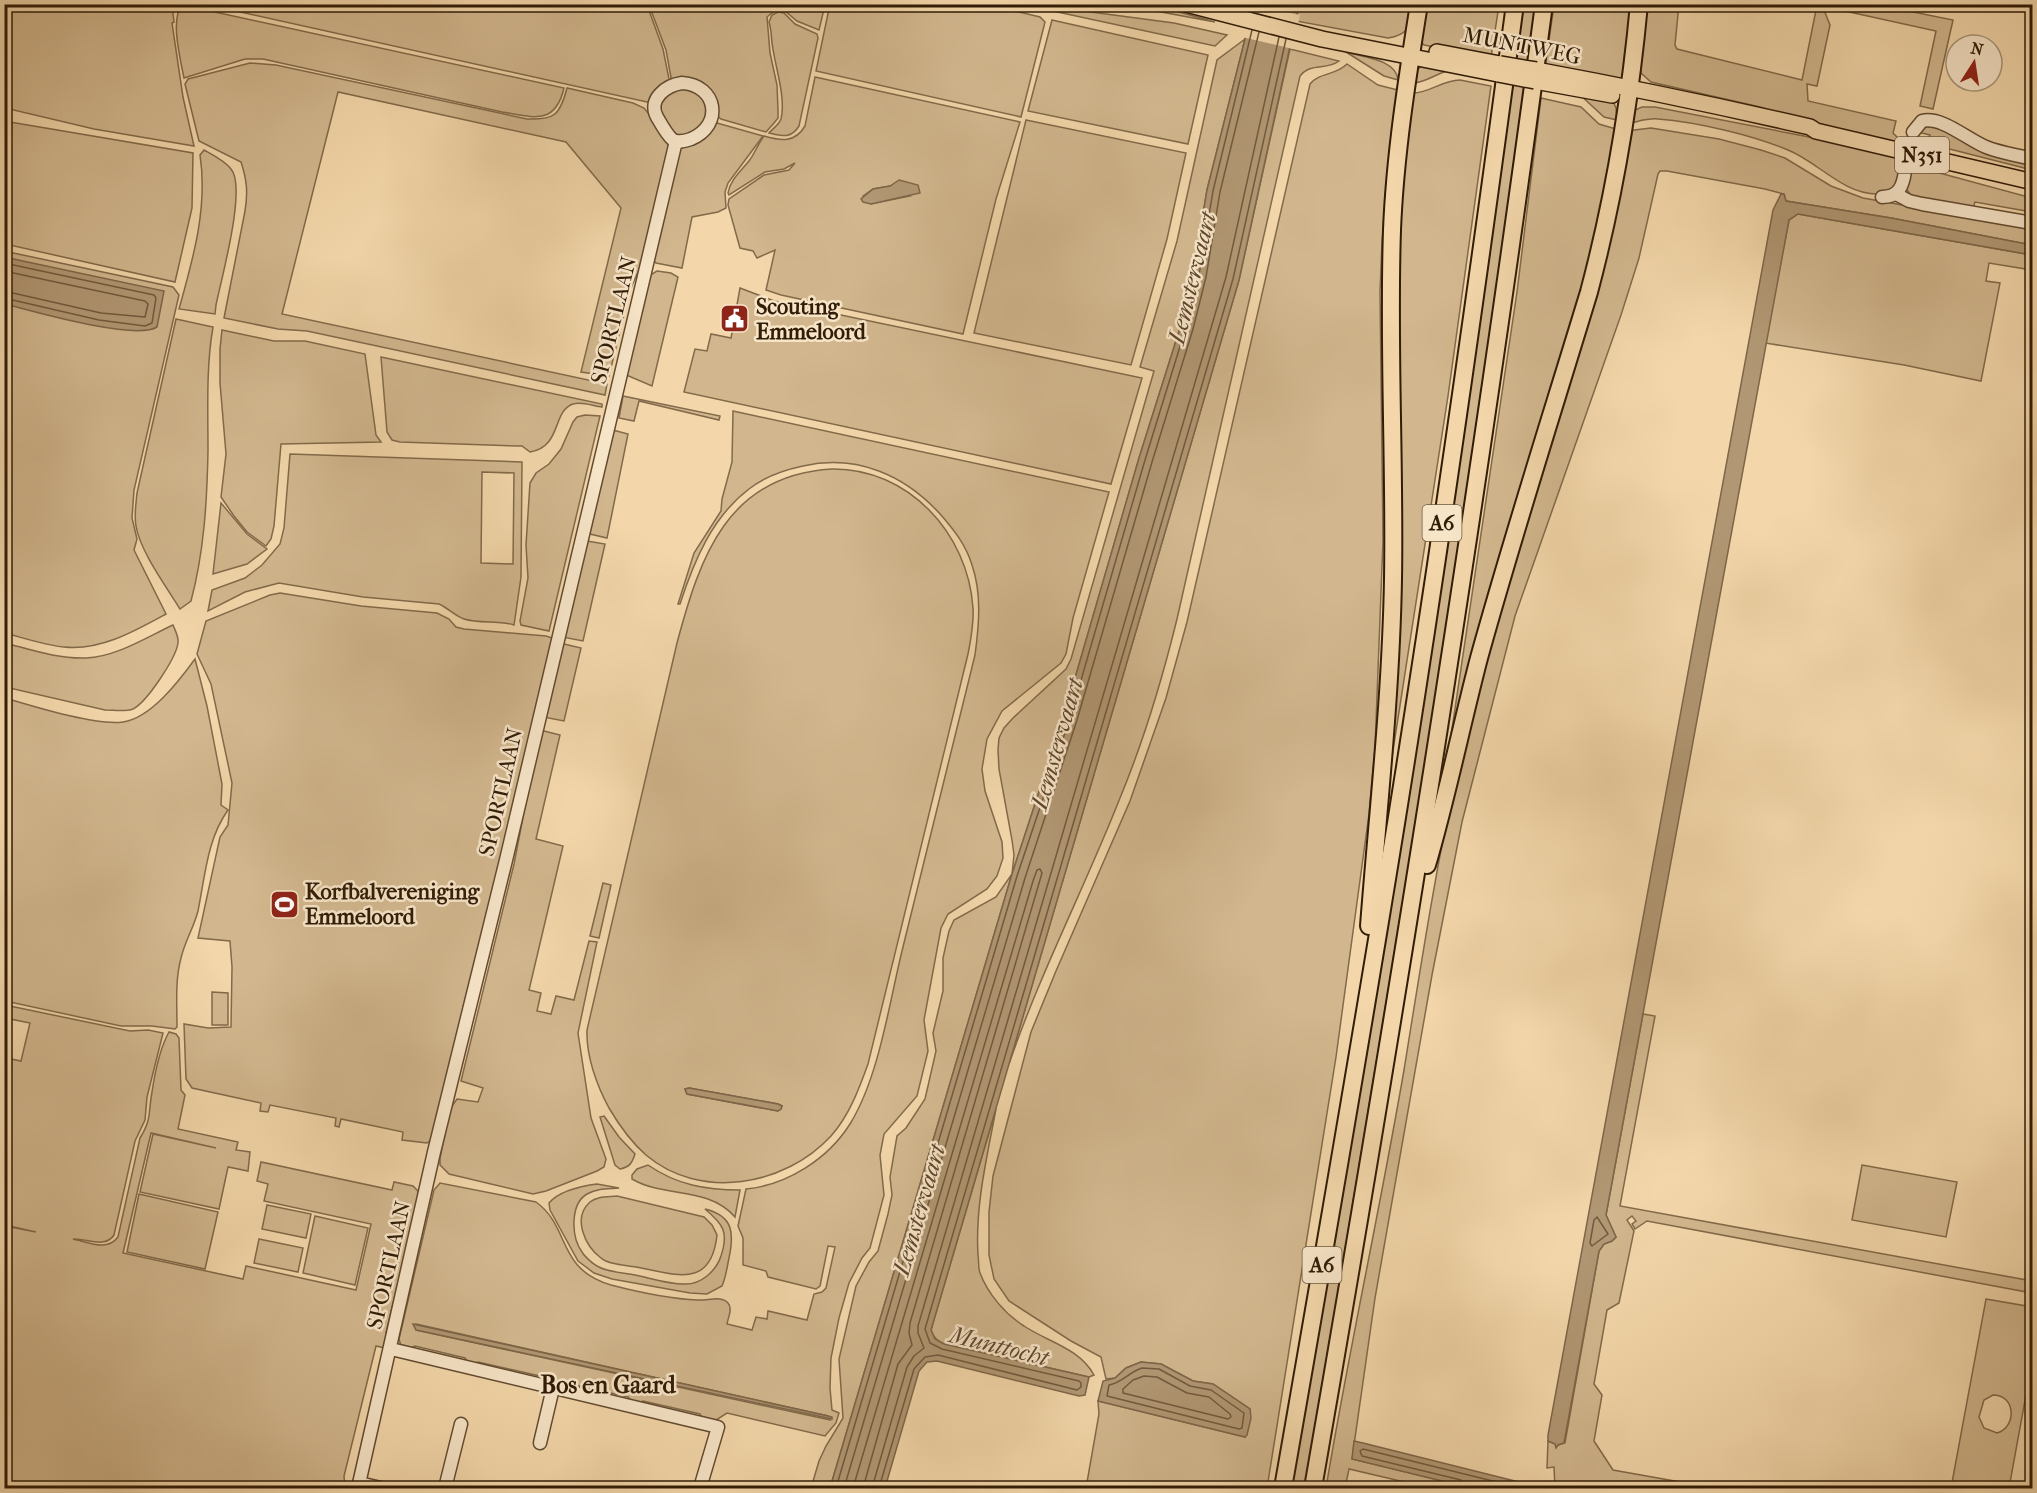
<svg xmlns="http://www.w3.org/2000/svg" width="2037" height="1493" font-family="'IM FELL French Canon',serif">
	<style>
		.green { fill: #d2b78e; stroke: #826a4a; stroke-width: 1.5; fill-rule: evenodd }
		.water { fill: #b19773; stroke: #7e6648; stroke-width: 1.5 }
		.pier { fill: #f3d7aa }
		.lines { fill: none; stroke-linecap: round; stroke-linejoin: round }
		.shore { stroke: #715a3d; stroke-width: 1.5 }
		.minor-tunnel { stroke: #ccb289; stroke-width: 12; stroke-dasharray: 12 6; stroke-linecap: butt }
		.minor-casing { stroke: #624b30; stroke-width: 15 }
		.major-casing { stroke: #311c07; stroke-width: 18 }
		.highway-casing { stroke: #311c07; stroke-width: 20 }
		.minor { stroke: #f7e5c8; stroke-width: 12 }
		.major { stroke: #f3d7aa; stroke-width: 15 }
		.highway { stroke: #f3d7aa; stroke-width: 16 }
		.major-bridge-casing { stroke: #311c07; stroke-width: 18; stroke-linecap: butt }
		.major-bridge { stroke: #f3d7aa; stroke-width: 15 }
		.labels { text-anchor: middle; stroke-width: 5; stroke-linejoin: round; paint-order: stroke }
		.shield { fill: #f7e5c8; stroke: #6c5841; stroke-width: 1.5 }
		.shield-label { font-size: 21px; font-weight: bold; fill: #311c07 }
		.street-label { font-size: 22px; fill: #311c07; stroke: #f7e5c8 }
		.poi-label { font-size: 22px; font-weight: bold; fill: #311c07; stroke: #f7e5c8; text-anchor: start }
		.water-label { font-size: 24px; font-style: italic; fill: #5e472d; stroke: #f7e5c8 }
		.neighbourhood-label { font-size: 24px; font-weight: bold; fill: #311c07; stroke: #f7e5c8 }
	</style>
	<rect width="100%" height="100%" fill="#f3d7aa"/>
	<filter id="stains"><feTurbulence type="fractalNoise" baseFrequency=".00333" numOctaves="4"/><feColorMatrix values="0 0 0 0 .2 0 0 0 0 .09 0 0 0 0 .02 0 0 0 .5 -.17"/></filter>
	<radialGradient id="worn" r=".72"><stop offset=".6" stop-color="#630" stop-opacity="0"/><stop offset="1" stop-color="#630" stop-opacity=".3"/></radialGradient>
	<g class="green">
		<polygon points="5,4 172,5 174,22 172,23 183,97 194,146 94,129 5,108"/>
		<polygon points="830,4 990,5 1040,17 1045,22 1044,26 1021,117 816,71"/>
		<polygon points="1679,4 1675,45 1677,49 1802,80 1817,5 1822,5 1830,25 1817,86 1807,84 1808,101 1896,121 1893,133 1905,145 1809,123 1760,107 1651,82 1641,73 1639,65 1646,5"/>
		<path d="M183,5l381,83c-9,38 -31,29 -62,24l-239,-53h-18l-61,19c-3,-16 -15,-62 -1,-73z"/>
		<polygon points="209,5 647,5 663,49 670,84 651,101 647,102"/>
		<polygon points="649,5 825,5 819,30 797,21 785,11 777,9 767,17 770,53 777,85 778,111 778,118 774,123 766,132 721,119 716,115 712,98 672,83 666,50"/>
		<polygon points="1025,5 1056,5 1091,12 1174,23 1227,35 1215,46"/>
		<polygon points="1104,5 1154,5 1215,22 1161,12"/>
		<path d="M1299,5h117c-6,19 -5,29 -28,33l-92,-17z"/>
		<polygon points="1422,5 1499,5 1491,57 1424,45 1421,42"/>
		<path d="M1522,5h14c-64,496 -148,990 -231,1483h-14z"/>
		<polygon points="1554,5 1633,5 1623,80 1545,68"/>
		<polygon points="1835,5 1879,5 1953,20 1933,109 1920,106 1936,31 1836,9"/>
		<path d="M778,12l6,1 11,11 22,10 1,4 -19,88c-8,13 -17,10 -30,7 4,-5 10,-8 12,-14 5,-20 -5,-50 -8,-70 -2,-9 -1,-18 -4,-27l3,-7z"/>
		<polygon points="1052,20 1208,55 1188,144 1028,111"/>
		<polygon points="1245,39 1207,190 1193,274 1181,325 1139,458 1064,716 1012,874 830,1488 811,1488 819,1461 826,1446 843,1418 839,1359 856,1286 869,1262 878,1251 888,1214 892,1195 890,1177 897,1136 906,1128 925,1099 936,1051 933,1033 943,991 943,958 949,931 954,920 996,897 1012,874 1014,855 1012,840 999,769 998,750 999,738 1004,728 1013,718 1066,669 1071,659 1154,371 1140,367 1177,241 1217,60"/>
		<path d="M1290,49l49,12c-13,10 -28,1 -39,15l-123,543c-15,61 -33,121 -57,179 -35,89 -80,175 -111,266l230,-784z"/>
		<path d="M1346,52c16,5 50,7 52,28l-14,-4z"/>
		<path d="M250,63l26,2 251,54c28,1 33,-4 40,-31l66,15 11,5 22,27 4,13 -7,42 -24,80 -9,20 -21,86 -28,-4 40,-164 -55,-66 -228,-50 -56,222 325,70 -2,11 -298,-64 -29,-2 -54,-11 21,-107c3,-18 2,-31 -4,-49l-42,-21 -14,-57 3,-5z"/>
		<path d="M1425,63l27,7c-15,2 -25,13 -40,13l4,-12z"/>
		<path d="M1347,64l31,21 20,5 -11,88 -5,64 -2,50 3,248 -8,208 -6,66 -33,243 -69,431h-181l13,-74 -1,-13 147,36 5,-28 -37,-25 -20,-3 -32,-17 -20,-2 -15,6 -11,10 -9,1 -5,-22 -30,-16 -62,-40 -15,-22 -5,-24v-43l4,-36 38,-144 25,-61 74,-170 36,-103 21,-76 123,-538c10,-12 25,-8 37,-20z"/>
		<path d="M815,77l205,45 -24,77 -33,135 -182,-39 -15,-5 9,-40 -18,8 -4,-7 -13,-3 -12,-43 1,-6 35,-24 25,-5 6,-7 -11,6 -19,3 -36,23 -1,-2c2,-13 13,-22 21,-32 6,-8 9,-17 15,-25 17,5 31,7 41,-10zM890,186l20,10 -39,8 -8,-8 10,-7z"/>
		<path d="M1460,80l31,6 -43,310 -67,432 12,-585 20,-150c17,0 29,-13 47,-13z"/>
		<polygon points="673,87 698,90 710,114 692,135 675,136 659,116 660,100"/>
		<polygon points="1578,93 1612,99 1616,108 1617,120 1604,117"/>
		<polygon points="1541,98 1581,107 1599,124 1616,129 1600,227 1445,776 1517,292"/>
		<path d="M1642,107h13l149,29 99,22 -5,28c-6,3 -14,8 -21,8 -34,0 -59,-32 -89,-44 -36,-15 -91,-28 -130,-31 -9,-1 -18,2 -27,4l4,-13z"/>
		<polygon points="1026,120 1186,153 1167,239 1131,365 974,333"/>
		<polygon points="4,121 193,153 192,208 175,282 5,244"/>
		<polygon points="717,123 763,136 728,183 725,192 726,208 718,212 692,217 682,268 656,263 653,260 679,149 712,124"/>
		<polygon points="1935,125 2032,162 2032,170 1926,143 1930,135 1918,132 1920,127"/>
		<path d="M1651,128l68,11 42,11 24,8 46,28 32,12 169,30v17l-141,-27 -105,-17 -2,-7 -19,-5 -98,-18h-7l-2,3 -19,84 -18,57 -106,301 -53,206 -30,153 -57,323 -23,161 119,29h-41l-81,-19 -4,19h-19c23,-139 54,-278 78,-418 16,-99 31,-197 52,-295l170,-644z"/>
		<path d="M204,150c9,5 21,11 27,19 16,18 -10,111 -15,136l-1,9 -36,-5c14,-50 29,-101 21,-154z"/>
		<path d="M1910,165l122,33v14l-57,-10 -2,6 -56,-9c-17,-9 -10,-18 -7,-34z"/>
		<polygon points="1798,214 2032,255 2032,270 1989,263 1986,281 2000,283 1981,381 1904,365 1765,343 1789,220"/>
		<path d="M4,251l169,36 6,8 -45,195 -2,28 5,21 -3,11 32,64c-31,17 -66,37 -102,33 -20,-2 -40,-9 -59,-14z"/>
		<polygon points="657,271 671,273 678,277 652,386 624,374 647,277"/>
		<polygon points="740,288 774,301 1142,378 1111,484 684,392 695,349 707,351 711,334 731,338"/>
		<path d="M176,319l37,8c-7,40 -5,82 -5,124 -1,51 -4,101 -17,150l-11,8c-14,-23 -40,-58 -44,-83 -2,-11 0,-22 1,-33z"/>
		<polygon points="222,330 274,341 305,341 365,354 376,435 381,442 281,444 274,526 271,539 266,546 247,532 234,516 221,497 226,454 220,383 220,349"/>
		<path d="M381,357l221,47v3c-9,-1 -20,-6 -29,-3 -21,7 -11,43 -43,48l-8,-6h-4l-118,-4 -8,-2 -5,-8z"/>
		<polygon points="623,396 720,416 719,420 639,401 634,421 619,418"/>
		<path d="M733,411l376,81 -36,126 -7,36 -5,9 -59,48 -15,28 -5,30 3,22 17,51 1,16 -6,18 -10,13 -39,25 -7,14 -17,92 4,31 -11,45 -33,38 -4,21 4,40 -14,53 -8,10 -13,25 -10,35 -8,40 -1,30 2,22 7,3 -3,10 -11,13 -98,-23 -14,9 -10,-2 -3,-6 -57,-13 -5,3 -6,-2 -4,-5 -57,-13 -5,3 -20,-5 -2,-5 -66,-15 -5,2h-4l-4,-6 -50,-12 -6,3 -8,-3 -2,-7 35,-149 6,-7 96,19c35,25 20,67 75,83 27,7 58,14 87,15 9,1 24,-5 30,3 5,5 0,15 -1,21l25,6 4,-13 11,2 1,-8 39,9 7,-26 8,-2 4,-4 9,-41 -7,-1 -8,40 -4,3 -48,-12 -2,-6 -23,-6v-27l-5,-12 8,-37c41,-4 82,-30 104,-65 29,-47 39,-120 52,-173 24,-99 48,-198 73,-296 4,-30 7,-61 -3,-90 -6,-20 -18,-35 -31,-50 -36,-40 -84,-61 -138,-49 -19,4 -39,11 -54,23 -37,28 -55,72 -69,115h-2l16,-51 27,-42 1,-12 10,-37zM416,1324l412,92 2,4 -414,-90z"/>
		<polygon points="585,415 600,416 549,631 521,625 520,621 528,578 526,545 530,483 536,473 549,464 561,449 573,422 577,417"/>
		<polygon points="609,429 628,434 607,538 590,534 587,530"/>
		<path d="M290,454l232,8 -1,115 -7,48c-16,-5 -34,-1 -50,-6 -9,-3 -16,-11 -25,-15l-76,-7 -84,-14 -34,9 -37,19 4,-21 33,-12 17,-13 18,-21 4,-16zM482,472l32,1 -1,91 -32,-1z"/>
		<path d="M832,469c76,-1 136,64 141,139 1,15 -2,31 -5,46l-100,410c-9,25 -19,52 -37,72 -46,50 -131,65 -185,19 -15,-13 -27,-30 -37,-47 -12,-22 -23,-52 -22,-78l90,-387c23,-86 50,-168 155,-174zM689,1088l89,16 4,2 -1,3 -3,2 -91,-17 -2,-5z"/>
		<polygon points="221,503 247,534 267,549 247,564 213,574"/>
		<polygon points="587,541 605,544 583,641 562,637"/>
		<polygon points="280,593 361,606 437,613 449,619 456,627 464,629 546,636 555,639 433,1138 427,1143 402,1140 403,1132 341,1119 339,1127 335,1126 336,1118 270,1105 268,1112 260,1111 261,1103 192,1088 186,1079 184,1024 208,1028 231,1027 232,967 230,941 198,938 220,837 228,825 232,783 211,684 197,654 206,621 270,595"/>
		<path d="M173,625c2,5 6,12 5,18 -2,15 -31,59 -45,66 -8,3 -19,1 -28,1l-100,-23v-44c27,7 53,16 81,15 30,-1 61,-21 87,-33z"/>
		<polygon points="564,644 581,648 564,721 543,717 560,646"/>
		<path d="M195,659l12,47 15,78 -1,21 7,5c-21,29 -23,67 -30,101 -4,16 -13,30 -17,47 -6,22 -4,46 -4,69l-2,2 -23,-3h-31l-116,-25v-303c27,8 91,28 118,24 28,-4 56,-41 72,-63z"/>
		<polygon points="544,731 560,735 536,839 563,846 529,990 541,993 537,1011 551,1014 556,996 574,1000 589,941 597,942 578,1033 591,1118 606,1159 604,1167 597,1171 546,1191 533,1194 449,1174 440,1165 440,1158 450,1109 457,1099 478,1102 483,1088 461,1081 514,864 539,734"/>
		<polygon points="603,883 611,885 599,938 590,936"/>
		<polygon points="212,992 228,993 228,1025 212,1025"/>
		<path d="M5,1005l125,26 18,-1 15,3 -16,64 -2,23 -10,21 -21,94c-9,14 -28,3 -41,4 15,3 34,13 45,-2l22,-99c12,-19 8,-25 12,-46 3,-20 7,-42 17,-60l7,2 3,4 2,52 4,5 -7,34 60,13 -2,8 14,2 -2,19 -20,-4 -9,42 -79,-17 13,-58 63,14 -65,-15 -28,120 120,26 3,-13 110,24 15,-66 -107,-23 4,-17 -11,-3 4,-19 131,28 2,-8 19,4 5,5v7l-32,135 2,4 -3,11 -9,-2 -32,130 1,12h-340v-262l31,6 -31,-7v-142l6,-24 10,2 9,-38 -20,-4 -5,26z"/>
		<polygon points="1643,1014 1655,1016 1620,1206 2032,1281 2032,1293 1647,1221 1635,1229 1632,1224 1636,1221 1632,1216 1627,1220 1634,1231 1619,1303 1607,1310 1594,1384 1602,1395 1594,1441 1613,1470 1714,1488 1555,1488 1554,1467 1547,1468 1548,1441 1558,1445 1565,1443 1599,1251 1604,1244 1612,1241 1616,1237 1606,1215"/>
		<path d="M996,1109c-9,48 -21,97 -18,146 1,6 0,13 2,18 8,21 25,41 44,53 24,16 55,22 70,49l-5,2 -145,-33c-7,-3 -10,-6 -13,-14z"/>
		<path d="M604,1116l15,21 16,17c-3,9 -5,13 -15,15l-5,-4 -15,-48z"/>
		<path d="M648,1165c29,20 58,25 92,25l-5,27c-27,-31 -71,-19 -103,-38v-4l5,-6z"/>
		<polygon points="1862,1165 1957,1182 1946,1237 1852,1220"/>
		<path d="M597,1184l22,4c-11,1 -22,0 -32,6 -17,10 -16,43 -5,58 3,5 12,13 17,15 9,5 25,6 36,8 15,3 33,9 49,9 17,1 32,-13 37,-28 8,-24 2,-32 -16,-47 29,7 29,25 24,49 -2,9 -3,19 -7,28l-15,8 -17,-1 -78,-14 -18,-6 -16,-12 -28,-51 -1,-7c10,-12 33,-17 48,-19z"/>
		<polygon points="139,1194 218,1212 205,1269 127,1252"/>
		<path d="M617,1196l87,21 8,8 5,10c-6,55 -42,39 -81,32 -10,-2 -27,-2 -35,-9 -16,-12 -29,-40 -11,-56 7,-6 18,-5 27,-6z"/>
		<polygon points="267,1205 311,1214 306,1238 262,1229"/>
		<polygon points="315,1216 368,1228 355,1285 303,1273"/>
		<polygon points="259,1239 303,1248 298,1272 254,1263"/>
		<path d="M1986,1299l46,8v55l-23,126h-58zM1993,1395c23,0 24,32 4,38l-13,-5 -5,-11 5,-17z"/>
	</g>
	<g class="water">
		<polygon points="1250,5 1299,5 1239,280 931,1330 935,1339 944,1344 1089,1377 1085,1395 1079,1396 937,1361 927,1362 919,1371 885,1488 830,1488 1012,874 1064,716 1139,458 1181,325 1193,274 1207,190 1245,39"/>
		<polygon points="899,180 918,185 920,193 871,204 863,202 861,199 873,189 890,186"/>
		<polygon points="1781,194 1784,194 1786,201 1891,218 2032,245 2032,255 1798,214 1789,220 1606,1215 1616,1237 1612,1241 1604,1244 1599,1251 1564,1443 1558,1445 1556,1448 1555,1444 1548,1441 1548,1435 1773,210"/>
		<path d="M4,257l160,34 -7,36c-22,14 -125,-16 -152,-23z"/>
		<polygon points="689,1088 778,1104 782,1106 781,1109 778,1111 687,1094 685,1089"/>
		<polygon points="413,1324 828,1416 832,1417 832,1419 416,1330"/>
		<polygon points="1141,1362 1161,1364 1193,1381 1213,1384 1250,1409 1251,1418 1247,1435 1245,1437 1098,1401 1103,1381 1115,1378 1126,1368"/>
		<polygon points="1354,1441 1363,1443 1515,1481 1512,1488 1471,1488 1352,1459"/>
	</g>
	<polygon class="pier" points="1247,4 1300,15 1293,49 1242,37"/>
	<g class="lines">
		<g class="shore">
			<polyline points="4,263 154,295 156,298 152,323 145,326 99,320 4,298"/>
			<polyline points="4,271 145,301 148,304 145,317 101,313 4,291"/>
			<polygon points="1597,1217 1608,1234 1592,1246 1590,1243 1594,1220"/>
			<path d="M1142,1368l17,1 31,17 21,4 33,23 -2,15 -3,1 -132,-33 2,-11c13,-2 20,-13 33,-17z"/>
			<polygon points="1144,1376 1157,1377 1187,1393 1209,1397 1230,1414 1231,1417 1228,1419 1123,1393 1123,1389 1133,1380"/>
			<polyline points="836,1488 1017,876 1070,718 1145,460 1186,327 1199,275 1213,191 1252,30"/>
			<polyline points="844,1488 1025,878 1077,720 1152,462 1193,329 1206,277 1220,192 1259,32"/>
			<polyline points="853,1488 1033,881 1037,870 1040,869 1042,873 910,1323 909,1333 912,1345 898,1364 863,1488"/>
			<polyline points="872,1488 907,1367 914,1356 924,1348 918,1333 918,1326 1226,277 1279,37"/>
			<polyline points="879,1488 914,1369 925,1357 938,1355 1077,1390 1081,1387 1081,1383 1079,1381 942,1349 930,1343 925,1329 1233,279 1286,39"/>
			<polyline points="1465,1488 1465,1483 1461,1480 1362,1456 1360,1451 1363,1449 1505,1484 1507,1488"/>
		</g>
		<polyline class="minor-tunnel" points="1905,171 1913,132"/>
		<defs>
			<g id="minor">
				<path d="M682,83c35,2 42,42 9,56 -6,2 -12,4 -18,1 -6,-5 -12,-16 -16,-23 -10,-18 10,-32 25,-34z"/>
				<path d="M1913,132l9,-11c20,-5 46,19 64,26 15,6 31,8 46,12"/>
				<polyline points="1896,194 1909,201 1922,204 2032,223"/>
				<path d="M1882,197c17,0 21,-11 23,-26"/>
				<polyline points="391,1349 718,1427 700,1488"/>
				<polyline points="540,1443 553,1388"/>
				<polyline points="359,1483 381,1488"/>
				<polyline points="358,1488 434,1152 506,860 676,141"/>
				<polyline points="445,1488 461,1424"/>
			</g>
			<g id="major">
				<polyline points="1186,4 1322,39 1498,74"/>
				<polyline points="1437,52 1500,64"/>
				<path d="M1536,70c92,17 183,36 274,57l6,4 213,50 3,3"/>
				<polyline points="1535,81 1612,95"/>
			</g>
			<g id="highway">
				<path d="M1427,865c20,-68 34,-138 52,-207 34,-123 73,-244 110,-366 25,-94 41,-190 50,-288"/>
				<path d="M1369,926c9,-116 22,-231 24,-347 2,-116 -5,-233 -1,-349 3,-75 15,-151 27,-226"/>
				<path d="M1283,1488c42,-240 84,-480 122,-721 40,-254 76,-508 110,-763"/>
				<path d="M1313,1488c86,-493 165,-987 231,-1484"/>
			</g>
		</defs>
		<use href="#minor" class="minor-casing"/>
		<use href="#major" class="major-casing"/>
		<use href="#highway" class="highway-casing"/>
		<use href="#minor" class="minor"/>
		<use href="#major" class="major"/>
		<use href="#highway" class="highway"/>
		<defs>
			<g id="major-bridge">
				<polyline points="1500,64 1536,70"/>
				<polyline points="1498,74 1535,81"/>
			</g>
		</defs>
		<use href="#major-bridge" class="major-bridge-casing"/>
		<use href="#major-bridge" class="major-bridge"/>
	</g>
	<defs>
		<symbol id="civic-square" viewBox="-11 -11 22 22"><rect x="-9" y="-9" width="18" height="18" rx="4" fill="#8f2418" stroke="#f7e5c8"/><path d="M-.6-6.5H3V-4.5H.6V-3L4-1V1h2V6H-6V1h2V-1L-.6-3ZM-1.2 2.5V6h2.4V2.5Z" fill="#fff"/></symbol>
		<symbol id="stadium-square" viewBox="-11 -11 22 22"><rect x="-9" y="-9" width="18" height="18" rx="4" fill="#8f2418" stroke="#f7e5c8"/><path d="M0-5a6.5 5 0 1 0 0 10a6.5 5 0 1 0 0-10ZM-3.5-1.8h7v3.6h-7Z" fill="#fff"/></symbol>
	</defs>
	<g fill-rule="evenodd">
		<use href="#civic-square" x="718" y="302" width="33" height="33"/>
		<use href="#stadium-square" x="268" y="888" width="33" height="33"/>
	</g>
	<g class="labels">
		<g class="shield">
			<rect x="1895" y="137" width="54" height="36" rx="4.5"/>
			<rect x="1422.5" y="505" width="39" height="36" rx="4.5"/>
			<rect x="1302.5" y="1247" width="39" height="36" rx="4.5"/>
		</g>
		<g class="shield-label">
			<text x="1922" y="162">N351</text>
			<text x="1442" y="530">A6</text>
			<text x="1322" y="1272">A6</text>
		</g>
		<g class="street-label">
			<text transform="translate(1522 45) rotate(11)" y="8">MUNTWEG</text>
			<text transform="translate(613 320) rotate(-76)" y="8">SPORTLAAN</text>
			<text transform="translate(500 792) rotate(-77)" y="8">SPORTLAAN</text>
			<text transform="translate(388 1265) rotate(-77)" y="8">SPORTLAAN</text>
		</g>
		<g class="poi-label">
			<text x="756" y="314">Scouting<tspan x="756" dy="25">Emmeloord</tspan></text>
			<text x="305" y="899">Korfbalvereniging<tspan x="305" dy="25">Emmeloord</tspan></text>
		</g>
		<g class="water-label">
			<text transform="translate(1192 278) rotate(-76)" y="8">Lemstervaart</text>
			<text transform="translate(1057 744) rotate(-74)" y="8">Lemstervaart</text>
			<text transform="translate(919 1210) rotate(-74)" y="8">Lemstervaart</text>
			<text transform="translate(999 1346) rotate(14)" y="8">Munttocht</text>
		</g>
		<g class="neighbourhood-label">
			<text x="608" y="1393">Bos en Gaard</text>
		</g>
	</g>
	<rect width="2037" height="1493" fill="none" stroke="#f3d7aa" stroke-width="24"/>
	<rect x="6" y="6" width="2025" height="1481" fill="none" stroke="#311c07" stroke-width="3"/>
	<rect x="12" y="12" width="2013" height="1469" fill="none" stroke="#311c07" stroke-width="1.5"/>
	<g transform="translate(1974 63) rotate(12)"><circle r="28" fill="#f7e5c8" stroke="#a8957b" stroke-width="1.5"/>
	<path d="M0-4.5L10 22L0 15L-10 22Z" fill="#8f2418"/>
	<text y="-9" font-size="16" font-weight="bold" text-anchor="middle" fill="#311c07">N</text>
	</g>
	<rect width="100%" height="100%" filter="url(#stains)"/>
	<rect width="100%" height="100%" fill="url(#worn)"/>
</svg>
